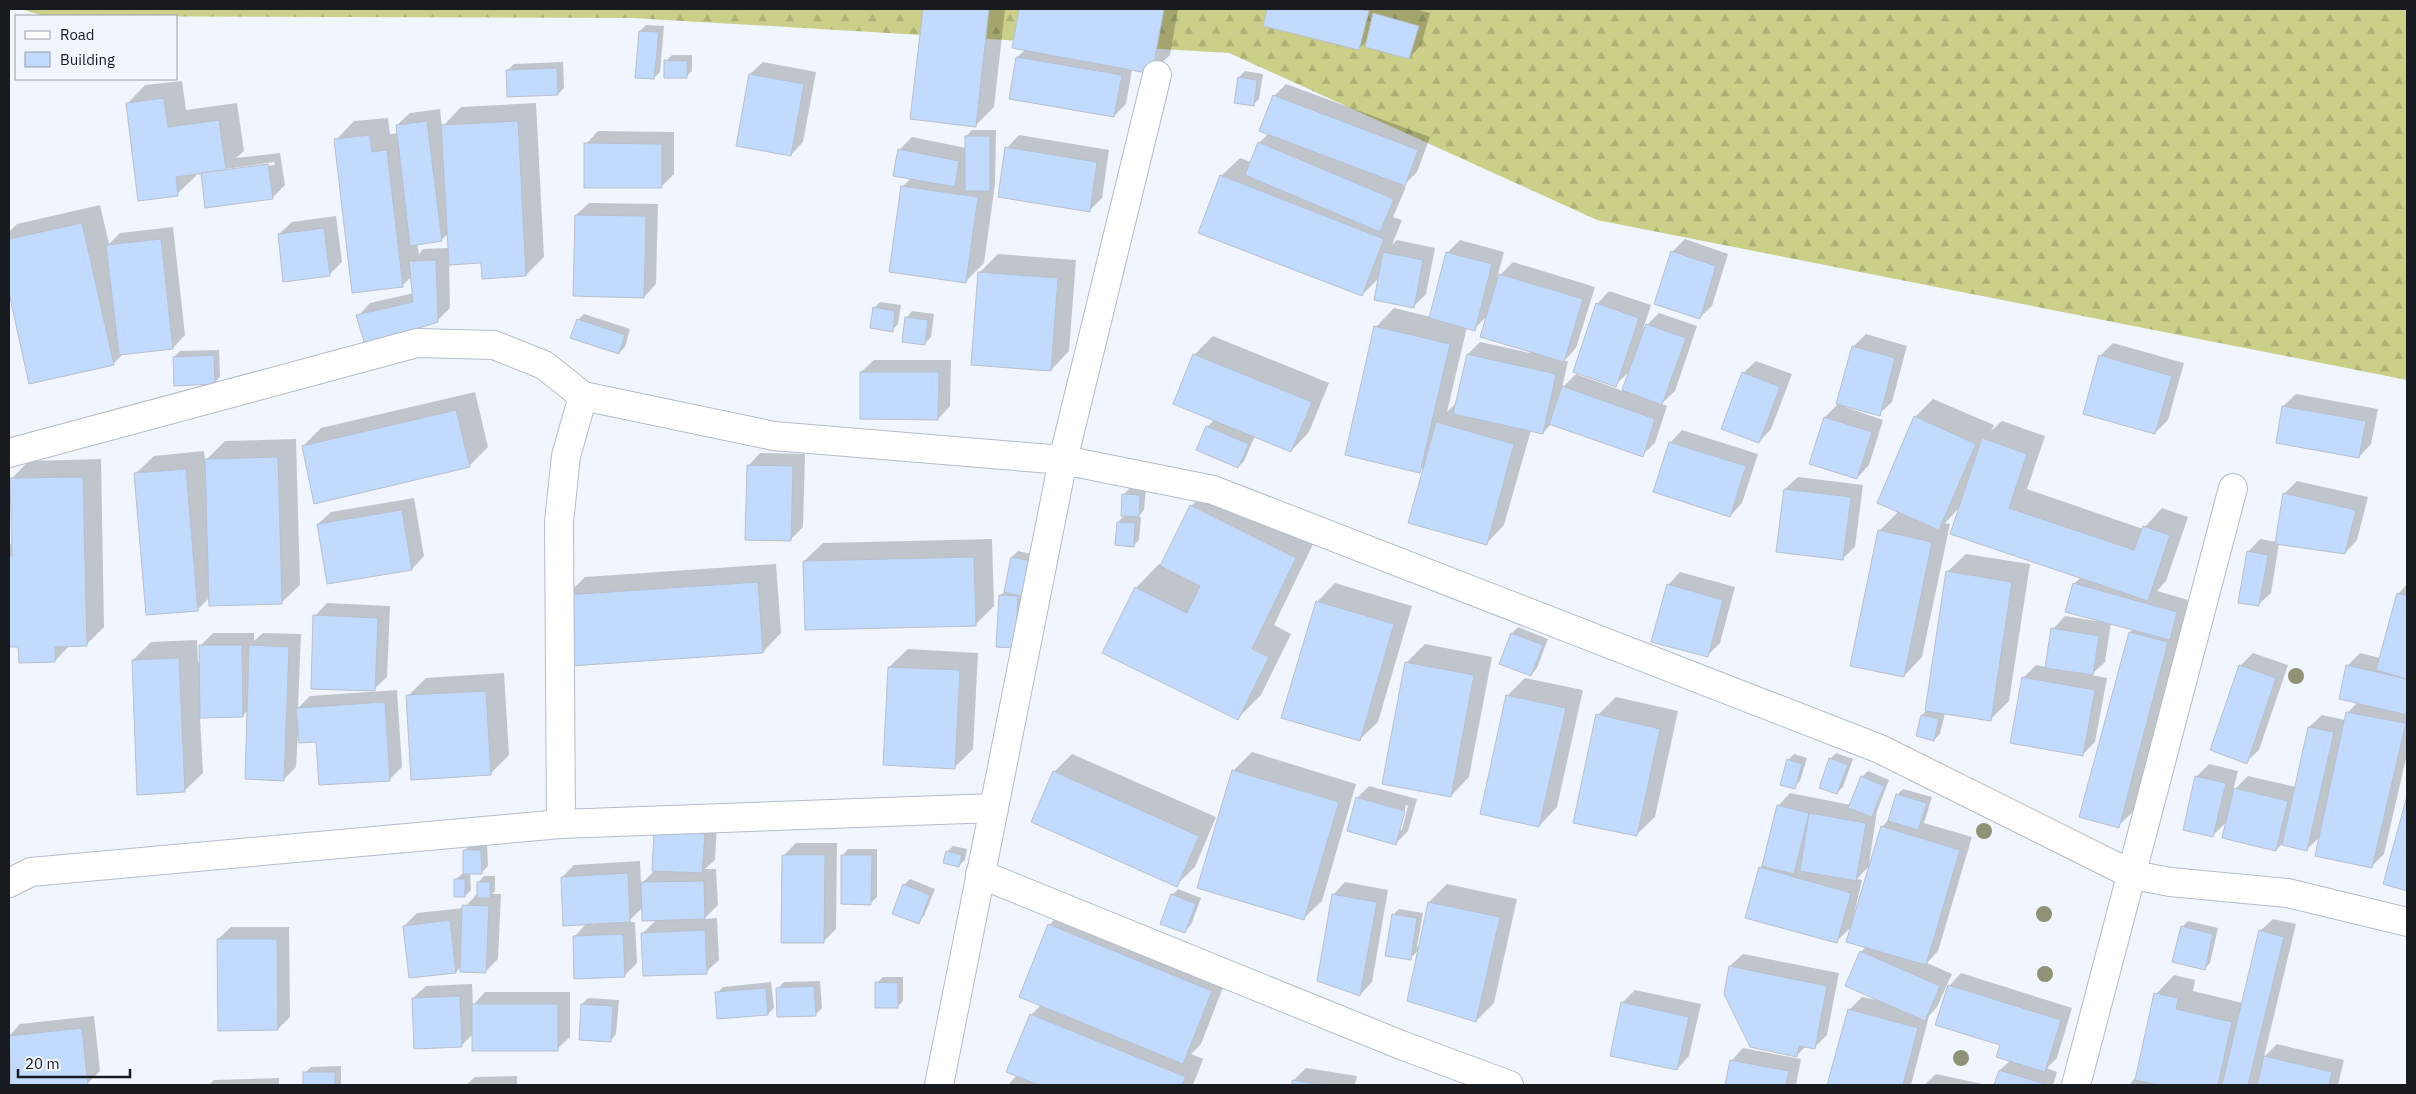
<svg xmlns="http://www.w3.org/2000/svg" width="2416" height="1094" font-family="'IBM Plex Sans',sans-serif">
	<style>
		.forest { fill: url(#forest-firs) }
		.shadow { fill: #0003; fill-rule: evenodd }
		.building { fill: #c1dafe; stroke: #b8c0cc }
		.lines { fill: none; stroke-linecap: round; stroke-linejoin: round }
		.street-casing { stroke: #b4bcc8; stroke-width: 30 }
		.street { stroke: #fff; stroke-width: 28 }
		.tree { fill: #909275 }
	</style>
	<defs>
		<pattern id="forest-firs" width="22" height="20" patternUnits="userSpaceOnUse" patternTransform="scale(1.25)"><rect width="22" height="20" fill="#cccf88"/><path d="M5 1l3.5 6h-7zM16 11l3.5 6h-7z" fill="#aeb175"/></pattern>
	</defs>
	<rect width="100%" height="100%" fill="#f1f6fe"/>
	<polygon class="forest" points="21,9 2407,9 2407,380 1597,220 1229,53 632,18 44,16"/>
	<g class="shadow">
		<polygon points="924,9 1005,9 994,107 975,126 911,118"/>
		<polygon points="1020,9 1178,9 1170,55 1151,73 1132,70 1126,104 1114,116 1017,57 1025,50 1013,47"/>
		<polygon points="1269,9 1414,9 1430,13 1421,45 1409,58 1368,40 1359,48 1265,25"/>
		<polygon points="646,25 664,26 660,72 654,78 640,31"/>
		<polygon points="672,55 692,55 692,71 686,77 666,61"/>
		<polygon points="563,62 564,88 558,94 508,70 514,64"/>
		<polygon points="763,62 816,72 803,142 791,155 750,74"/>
		<polygon points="1245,71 1263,74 1259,99 1253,105 1239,77"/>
		<path d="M182,81l4,29 51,-7 7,48 -8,7 44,-5 5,32 -13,13 -70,-26 -7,1 1,3 -19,18 -50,-90 18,-19zM274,162l1,3 -52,7 3,-3z"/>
		<polygon points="1286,84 1430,137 1417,172 1403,186 1406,187 1393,217 1402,220 1392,245 1397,240 1435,248 1426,294 1413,307 1380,277 1362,295 1221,176 1240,158 1251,162 1259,143 1269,133 1274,96"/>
		<path d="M536,103l8,154 -18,18 -44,-13 -33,2 1,44 -13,13 -79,-5 12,-13 44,-10 -2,-17 -10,10 -66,-146 18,-19 34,-3 2,16 8,-1 -1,-8 13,-12 30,-4 2,18 19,-20zM449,233v15l-26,1 -4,5 -2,-11 24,-3z"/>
		<polygon points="972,130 996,130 995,184 984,263 966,281 902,187 911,178 899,150 912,137 966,148 966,136"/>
		<polygon points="598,131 674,132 674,174 661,187 586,144"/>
		<polygon points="1019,135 1109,150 1102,198 1089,211 1007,148"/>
		<polygon points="589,203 658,204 656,284 644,297 576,215"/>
		<polygon points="100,205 109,244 120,233 173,227 185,335 173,348 124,353 113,364 30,383 9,288 9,232 17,224"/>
		<polygon points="336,216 342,262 329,275 279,234 292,222"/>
		<polygon points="1685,239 1728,254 1712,306 1699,318 1672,252"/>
		<path d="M1460,240l44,12 -7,26 16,-16 82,25 -19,61 -12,13h4l-6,27 14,-14 47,17 8,-21 -16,15 -18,-81 12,-13 42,14 -8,24 16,-16 38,13 -22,65 -14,13 6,2 -12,37 -13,12 -90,-32 -9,10 -12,-3 -27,95 -18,19 -61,-78 -6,5 -43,-144 18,-19 37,9 17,-65zM1488,315l42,36v2l-50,-11 -12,12 -13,50 -8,8 20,-85 7,2z"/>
		<polygon points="998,254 1076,260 1069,351 1051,370 979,273"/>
		<polygon points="880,302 901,305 898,324 892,330 874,308"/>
		<polygon points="912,311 934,314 931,337 925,343 906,318"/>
		<polygon points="584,314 630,329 625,347 619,353 578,320"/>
		<polygon points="1866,334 1907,346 1892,402 1879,414 1846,405 1845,407 1883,420 1869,465 1857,478 1825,417 1839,403 1853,347"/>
		<polygon points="1213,336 1329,383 1309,432 1291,451 1255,436 1244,461 1238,467 1207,427 1214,420 1194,355"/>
		<polygon points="2113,343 2184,363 2168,420 2155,433 2100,356"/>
		<polygon points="219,350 220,377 214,383 174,357 180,351"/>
		<polygon points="874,360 951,360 950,406 938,419 861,372"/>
		<polygon points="1756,361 1792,374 1771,429 1759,442 1743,373"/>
		<polygon points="475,392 488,447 469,466 303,446 321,428"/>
		<polygon points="2296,394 2378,409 2371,444 2359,457 2283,406"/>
		<polygon points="1933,399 1994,425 1991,431 2002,421 2045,436 2027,489 2143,529 2162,508 2188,517 2166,581 2157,591 2188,600 2183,623 2185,624 2137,808 2118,826 2130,632 2133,629 2111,623 2105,662 2091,675 2107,678 2095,742 2083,754 2023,678 2036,665 2047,667 2053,629 2065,616 2102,622 2074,584 2081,577 1960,507 1945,523 1950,524 1922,657 1904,676 1879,531 1899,511 1915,417"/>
		<polygon points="1682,430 1758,454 1742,503 1730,516 1670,443"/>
		<polygon points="296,439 300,585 281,603 210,597 197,610 135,474 154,456 204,451 205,461 225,441"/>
		<polygon points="760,453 805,454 803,527 791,539 748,466"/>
		<polygon points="101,459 104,627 86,645 70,645 55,661 20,646 9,646 9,546 13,542 11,479 29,461"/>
		<polygon points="1798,477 1863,485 1855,547 1842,559 1785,489"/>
		<polygon points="2297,481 2368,497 2357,540 2345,553 2279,543 2271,593 2258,605 2248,552 2260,539 2277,542 2284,494"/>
		<polygon points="1214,483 1318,534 1274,625 1291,634 1261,695 1238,718 1136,588 1159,564 1162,566 1191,506"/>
		<polygon points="1130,488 1146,489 1144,510 1138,517 1141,517 1139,540 1133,546 1118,522 1125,515 1124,494"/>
		<polygon points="414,498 424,556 412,569 318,524 331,512"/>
		<polygon points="992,539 994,606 975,625 804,561 823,543"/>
		<polygon points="1018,551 1037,555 1014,647 1000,596 1005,591 1012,557"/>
		<polygon points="1966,554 2030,564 2009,701 1991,719 1945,713 1940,734 1934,740 1917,735 1922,715 1926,711 1947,572"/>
		<polygon points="776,564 781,633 763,652 566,596 585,577"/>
		<polygon points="1680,572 1735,587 1720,643 1707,656 1668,585"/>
		<polygon points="1335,583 1412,606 1378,722 1359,740 1317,602"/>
		<polygon points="2407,584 2407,754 2384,854 2371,867 2321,836 2307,849 2282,844 2276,850 2228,821 2213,835 2196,777 2209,764 2238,771 2233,791 2248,776 2296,787 2309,727 2322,715 2345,720 2347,713 2358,702 2347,666 2360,653 2380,658 2398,594"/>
		<polygon points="327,603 390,606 387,677 374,689 315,616"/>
		<polygon points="1518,627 1548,639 1537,668 1531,675 1512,633"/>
		<polygon points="213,633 254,633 254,641 263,633 301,634 298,708 310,696 397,690 402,767 389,780 318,741 298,733 296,767 284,779 248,710 243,716 200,717 203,773 184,791 133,660 151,642 197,640 198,662 200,662 200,646"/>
		<polygon points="1425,644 1492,657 1469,777 1451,796 1406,663"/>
		<polygon points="908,649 978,653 973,749 955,767 889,667"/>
		<polygon points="2253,653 2288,665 2259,750 2246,762 2240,666"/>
		<polygon points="504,673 509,755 490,774 408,696 426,678"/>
		<polygon points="1525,678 1583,690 1557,807 1539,826 1507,696"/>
		<polygon points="1616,697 1678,711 1655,817 1636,835 1598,715"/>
		<polygon points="1252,752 1356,784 1322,901 1303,919 1233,771"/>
		<polygon points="1836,753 1853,759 1843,787 1837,793 1830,759"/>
		<polygon points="1072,754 1216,817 1195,867 1176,885 1054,772"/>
		<polygon points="1794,754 1807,758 1800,781 1794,787 1788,760"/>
		<polygon points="1868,771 1889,780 1877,811 1869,864 1871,865 1882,827 1890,818 1897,795 1903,789 1932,797 1924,823 1972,837 1938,951 1927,963 1952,974 1937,1007 1929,1016 1911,1085 1828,1085 1849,1010 1862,997 1881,1001 1861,952 1867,946 1870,865 1857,879 1862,880 1851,927 1837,941 1760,868 1764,863 1778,806 1790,793 1851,805 1862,777"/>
		<path d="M1369,786l48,13 -9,32 -12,12 -39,-45zM1406,805l2,1 -6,24h-3z"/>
		<polygon points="2407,801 2407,890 2385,883"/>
		<polygon points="717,822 715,860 705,869 716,869 718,905 704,919 717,918 719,960 706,972 643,933 657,919 643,907 628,922 635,922 637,963 624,976 574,937 587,923 562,877 574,865 640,861 641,884 656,869 655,831"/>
		<polygon points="796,843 837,843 836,929 823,942 784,855"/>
		<polygon points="487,844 488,866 482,872 470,872 471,890 465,896 455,880 462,874 465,874 464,851 470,845"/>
		<polygon points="953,846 967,849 965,860 958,866 947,852"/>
		<polygon points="848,849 877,849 877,897 871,903 842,856"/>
		<polygon points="484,876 495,876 495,891 492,894 501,894 498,959 486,971 462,966 456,972 404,926 417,913 464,908 478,893 478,883"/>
		<polygon points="910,879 935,889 924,916 918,922 904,885"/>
		<polygon points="1345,882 1388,890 1372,982 1360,995 1333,895"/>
		<polygon points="1447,884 1517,899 1494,1003 1476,1021 1419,950 1410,958 1393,915 1399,909 1423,913 1417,947 1419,947 1429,902"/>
		<polygon points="1178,889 1201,898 1191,925 1185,931 1172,895"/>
		<polygon points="1067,907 1229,972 1201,1044 1191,1054 1203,1059 1193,1085 1008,1085 1017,1075 1031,1015 1041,1005 1049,925"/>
		<polygon points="2273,919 2296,924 2264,1057 2277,1044 2344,1060 2338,1085 2129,1085 2137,1076 2156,994 2174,975 2195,980 2193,991 2243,1003 2260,931"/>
		<polygon points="2188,921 2218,928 2210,963 2204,969 2182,927"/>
		<polygon points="231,927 289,927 290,1017 278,1029 218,939"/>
		<polygon points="1743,954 1839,973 1827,1035 1814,1048 1806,1046 1797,1055 1730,966"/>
		<polygon points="1961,973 2072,1008 2057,1058 2047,1068 2057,1072 2053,1085 1996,1085 2000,1070 2011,1060 2002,1045 1949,986"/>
		<polygon points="883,977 903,977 903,1001 897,1007 877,983"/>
		<polygon points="820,981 822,1008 816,1014 778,988 784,982"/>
		<polygon points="771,982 774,1008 768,1014 717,993 723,987"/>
		<polygon points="472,984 473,1005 485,992 570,992 570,1037 557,1049 473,1034 461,1046 413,998 426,986"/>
		<polygon points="1635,990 1701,1004 1689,1056 1677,1069 1622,1003"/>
		<polygon points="588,998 619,1000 616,1034 610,1041 582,1004"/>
		<polygon points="94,1016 100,1071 88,1083 13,1085 9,1036 20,1024"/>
		<polygon points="1743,1048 1801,1059 1796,1085 1726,1085 1731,1061"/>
		<polygon points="341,1066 341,1085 305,1085 305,1073 311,1067"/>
		<polygon points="1306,1068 1357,1076 1355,1085 1293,1085 1294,1080"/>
		<polygon points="1936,1074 1987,1085 1924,1085"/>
		<polygon points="517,1076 517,1085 466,1085 475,1077"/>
		<polygon points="279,1078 279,1085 209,1085 214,1080"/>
	</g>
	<g class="building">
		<polygon points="923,9 989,9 976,127 910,119"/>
		<polygon points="1019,9 1164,9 1152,74 1012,48"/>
		<polygon points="1267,9 1360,9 1369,11 1359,50 1263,26"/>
		<polygon points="1373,13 1419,26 1409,59 1365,47"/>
		<polygon points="639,31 659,32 654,79 635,78"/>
		<polygon points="1016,57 1122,75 1114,117 1009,99"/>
		<polygon points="664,60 687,61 687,78 664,78"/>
		<polygon points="557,68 558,95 507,97 506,70"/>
		<polygon points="749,74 804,84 791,156 736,146"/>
		<polygon points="1238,77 1257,80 1254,106 1234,103"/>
		<polygon points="1273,95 1418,150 1405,186 1259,131"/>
		<polygon points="164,98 168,127 219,120 226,170 176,177 178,196 138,201 126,103"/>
		<polygon points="427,121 442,241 410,246 396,125"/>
		<polygon points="518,121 526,276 482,279 481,263 449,265 441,125"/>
		<polygon points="370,135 372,152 387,150 403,287 352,293 334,139"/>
		<rect x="965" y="136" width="25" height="55"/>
		<polygon points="1258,142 1394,199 1380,232 1245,175"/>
		<polygon points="584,143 662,144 662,188 584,188"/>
		<polygon points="1005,147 1097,162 1090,212 998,197"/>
		<polygon points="898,149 959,161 955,187 893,176"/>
		<polygon points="268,164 273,199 205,208 201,173"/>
		<polygon points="1220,175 1384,239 1362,296 1198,233"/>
		<polygon points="901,186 978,197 966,283 889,272"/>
		<polygon points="575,215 646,216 644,298 573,296"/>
		<polygon points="82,223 114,365 29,384 9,293 9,239"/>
		<polygon points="324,228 330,276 283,282 278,234"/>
		<polygon points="161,239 173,349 119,355 106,245"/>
		<polygon points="1671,251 1716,266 1700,319 1654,304"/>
		<polygon points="1383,252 1423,260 1414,308 1374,300"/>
		<polygon points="1446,252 1492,264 1475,331 1429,318"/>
		<polygon points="436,260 438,322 365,345 356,315 413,302 409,261"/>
		<polygon points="978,272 1058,278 1051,371 971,365"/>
		<polygon points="1499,274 1583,299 1564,362 1480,337"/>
		<polygon points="1596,303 1639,318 1616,387 1573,372"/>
		<polygon points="873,307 895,311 893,332 870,328"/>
		<polygon points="905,317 928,320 925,345 902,342"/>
		<polygon points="577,319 625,335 619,354 570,338"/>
		<polygon points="1646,324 1686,338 1662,405 1622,390"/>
		<polygon points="1374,326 1450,344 1420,473 1345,455"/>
		<polygon points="1852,346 1895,358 1880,416 1836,404"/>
		<polygon points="1193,354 1312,402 1291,452 1173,404"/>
		<polygon points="1467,354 1556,374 1543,434 1453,414"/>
		<polygon points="214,355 215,384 174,386 173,357"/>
		<polygon points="2099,355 2172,376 2155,434 2083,414"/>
		<polygon points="860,372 939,372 938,420 860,419"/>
		<polygon points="1742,372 1780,387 1759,443 1721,429"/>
		<polygon points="1562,386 1655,419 1643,457 1549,424"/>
		<polygon points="2282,406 2366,421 2359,458 2276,443"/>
		<polygon points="456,410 470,467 314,504 302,446"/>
		<polygon points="1914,416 1976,444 1939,530 1877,503"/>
		<polygon points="1824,417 1872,432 1857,479 1809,464"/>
		<polygon points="1436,422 1514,444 1487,545 1408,523"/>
		<polygon points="1206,426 1249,444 1238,468 1196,450"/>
		<polygon points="1982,438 2027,454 2009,508 2134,550 2143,526 2170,535 2148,601 1950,534"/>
		<polygon points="1669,442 1746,466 1730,517 1653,492"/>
		<polygon points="278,457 282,604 209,606 205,459"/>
		<polygon points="747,465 793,466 791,541 745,540"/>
		<polygon points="186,469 198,611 146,615 134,473"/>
		<polygon points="83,477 87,646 55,647 55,662 19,663 18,647 9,647 9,556 12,556 10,478"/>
		<polygon points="1784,489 1851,497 1843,560 1776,552"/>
		<polygon points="2283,493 2356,510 2345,554 2275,544"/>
		<polygon points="1122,494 1140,495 1139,517 1121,516"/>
		<polygon points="1190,505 1296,558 1252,649 1269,657 1238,720 1102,653 1135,587 1187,613 1200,586 1160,566"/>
		<polygon points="402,510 412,570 327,584 317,524"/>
		<polygon points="1117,522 1135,523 1134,547 1115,545"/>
		<polygon points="1878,530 1932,542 1904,677 1850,666"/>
		<polygon points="2247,551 2268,555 2259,606 2238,603"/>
		<polygon points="974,557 976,626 805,630 803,561"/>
		<polygon points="1011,557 1032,561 1025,597 1004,592"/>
		<polygon points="1946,571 2012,582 1991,721 1925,711"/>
		<polygon points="758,582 763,653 570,666 565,595"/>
		<polygon points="2073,583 2177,612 2170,640 2065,612"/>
		<polygon points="1667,584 1723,600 1708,657 1651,642"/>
		<polygon points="2397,593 2407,596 2407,679 2376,670"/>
		<polygon points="999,595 1018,596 1015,648 996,647"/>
		<polygon points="1316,601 1394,624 1360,741 1281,718"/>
		<polygon points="313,615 378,618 375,691 311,689"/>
		<polygon points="2051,628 2099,636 2093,675 2045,668"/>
		<polygon points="2129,632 2168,642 2119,828 2079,817"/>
		<polygon points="1511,633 1543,645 1531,676 1499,664"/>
		<polygon points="199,645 242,645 243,717 200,718"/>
		<polygon points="249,645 289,647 284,781 245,779"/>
		<polygon points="179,658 185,792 137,795 132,660"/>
		<polygon points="1405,662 1474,675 1451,797 1382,784"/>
		<polygon points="2239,665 2276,678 2247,764 2210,750"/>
		<polygon points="2346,665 2407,679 2407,715 2339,699"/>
		<polygon points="888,667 960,670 955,769 883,765"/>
		<polygon points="2022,677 2095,690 2083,756 2010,743"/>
		<polygon points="486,691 491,775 411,780 406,695"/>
		<polygon points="1506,695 1566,708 1539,827 1480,814"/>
		<polygon points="385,702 390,781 319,785 316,742 299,743 296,708"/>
		<polygon points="2346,712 2406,723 2372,868 2315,856"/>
		<polygon points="1596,714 1660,729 1637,836 1573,823"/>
		<polygon points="1921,715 1939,719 1934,741 1916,736"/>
		<polygon points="2308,727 2334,732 2307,851 2282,845"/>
		<polygon points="1829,758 1848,765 1837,794 1819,788"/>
		<polygon points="1787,759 1802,764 1795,789 1780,785"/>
		<polygon points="1232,770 1339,802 1304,920 1197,888"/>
		<polygon points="1053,771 1199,836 1177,887 1031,822"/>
		<polygon points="1861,776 1884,786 1872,817 1848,808"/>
		<polygon points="2195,776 2226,783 2213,837 2183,830"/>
		<polygon points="2234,788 2288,801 2276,851 2222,838"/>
		<polygon points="1896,794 1927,803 1918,830 1888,821"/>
		<polygon points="2407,796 2407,891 2383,884"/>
		<polygon points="1356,797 1405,811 1396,845 1347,831"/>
		<polygon points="1777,805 1809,813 1794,874 1762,866"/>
		<polygon points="1809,813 1866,823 1856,881 1800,871"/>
		<polygon points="1881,826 1960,850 1926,965 1846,942"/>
		<polygon points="654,831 705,834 702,873 652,871"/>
		<polygon points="463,850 481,850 482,874 463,874"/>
		<polygon points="946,851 962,855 959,867 943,863"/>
		<polygon points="782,855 825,855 824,943 781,943"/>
		<polygon points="841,855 872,855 871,905 841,904"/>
		<polygon points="1759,867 1851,893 1837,943 1745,918"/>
		<polygon points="628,873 630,922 563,926 561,877"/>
		<rect x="454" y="879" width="11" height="18"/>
		<polygon points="704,881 705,919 642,921 641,882"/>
		<rect x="477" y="882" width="13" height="16"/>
		<polygon points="903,884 930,895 919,924 892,914"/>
		<polygon points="1171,894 1196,904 1185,933 1160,924"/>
		<polygon points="1332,894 1377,902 1360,996 1317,981"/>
		<polygon points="1428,902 1500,917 1476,1022 1407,1001"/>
		<polygon points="462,905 489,906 486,973 460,972"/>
		<polygon points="1392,914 1417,918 1411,960 1385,956"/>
		<polygon points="450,920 456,973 409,978 403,926"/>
		<polygon points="1048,924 1212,991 1183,1064 1019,997"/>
		<polygon points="2181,926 2213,934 2205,970 2172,962"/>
		<polygon points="705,930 707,974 643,976 641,933"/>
		<polygon points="2259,930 2284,937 2248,1085 2222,1085"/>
		<polygon points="623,934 625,977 574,979 573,936"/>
		<polygon points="217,939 277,939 278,1030 218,1031"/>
		<polygon points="1860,951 1940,986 1925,1021 1845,986"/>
		<polygon points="1729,966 1827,986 1815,1049 1799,1046 1797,1057 1750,1047 1724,994"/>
		<polygon points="875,982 898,983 898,1008 875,1008"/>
		<polygon points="1948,985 2061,1020 2045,1072 1996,1057 2000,1045 1935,1025"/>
		<polygon points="814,986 816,1016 777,1017 776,988"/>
		<polygon points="766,988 768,1015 717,1019 715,992"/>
		<polygon points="2154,993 2178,998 2176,1009 2232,1022 2218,1085 2158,1085 2135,1080"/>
		<polygon points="460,996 462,1047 414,1049 412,998"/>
		<polygon points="1621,1002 1689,1017 1677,1070 1610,1056"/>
		<rect x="472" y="1004" width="86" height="47"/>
		<polygon points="581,1004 613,1006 611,1042 579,1040"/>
		<polygon points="1848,1009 1918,1028 1903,1085 1827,1085"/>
		<polygon points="1030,1014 1186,1077 1182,1085 1039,1085 1006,1072"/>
		<polygon points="82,1028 88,1085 11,1085 9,1036"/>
		<polygon points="2264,1056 2332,1072 2329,1085 2257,1085"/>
		<polygon points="1730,1060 1789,1071 1786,1085 1725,1085"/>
		<polygon points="1999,1070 2045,1084 2045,1085 1994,1085"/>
		<rect x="303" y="1072" width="32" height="13"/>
		<polygon points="1292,1080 1327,1085 1292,1085"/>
	</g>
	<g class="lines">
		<defs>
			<g id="street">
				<polyline points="9,453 417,343 494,345 544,365 583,396 774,436 1063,460 1213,490 1880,749 2133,875 2170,882 2288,893 2407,922"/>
				<polyline points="561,824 559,522 566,456 583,396"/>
				<polyline points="980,874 1401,1045 1509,1085"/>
				<polyline points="9,883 31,872 561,824 994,808"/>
				<polyline points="939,1085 1063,460 1157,75"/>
				<polyline points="2076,1085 2233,488"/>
			</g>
		</defs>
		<use href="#street" class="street-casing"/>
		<use href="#street" class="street"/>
	</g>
	<g class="tree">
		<circle cx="2296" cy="676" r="8"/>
		<circle cx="1984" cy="831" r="8"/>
		<circle cx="2044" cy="914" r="8"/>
		<circle cx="2045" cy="974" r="8"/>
		<circle cx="1961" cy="1058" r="8"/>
	</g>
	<rect width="2416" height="1094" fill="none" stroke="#171a1e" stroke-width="20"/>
	<rect x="15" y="15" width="162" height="65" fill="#f1f6fe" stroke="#9a9ea4"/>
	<rect x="25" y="31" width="25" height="8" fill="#ffffff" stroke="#9a9ea4"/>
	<text x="60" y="40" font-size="15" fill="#171a1e">Road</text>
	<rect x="25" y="52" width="25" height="15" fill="#c1dafe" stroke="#9a9ea4"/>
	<text x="60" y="65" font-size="15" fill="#171a1e">Building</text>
	<path d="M18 1069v8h112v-8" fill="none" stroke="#171a1e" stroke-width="2.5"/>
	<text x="25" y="1069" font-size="15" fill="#171a1e" stroke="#f1f6fe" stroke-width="4" paint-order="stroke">20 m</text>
</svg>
